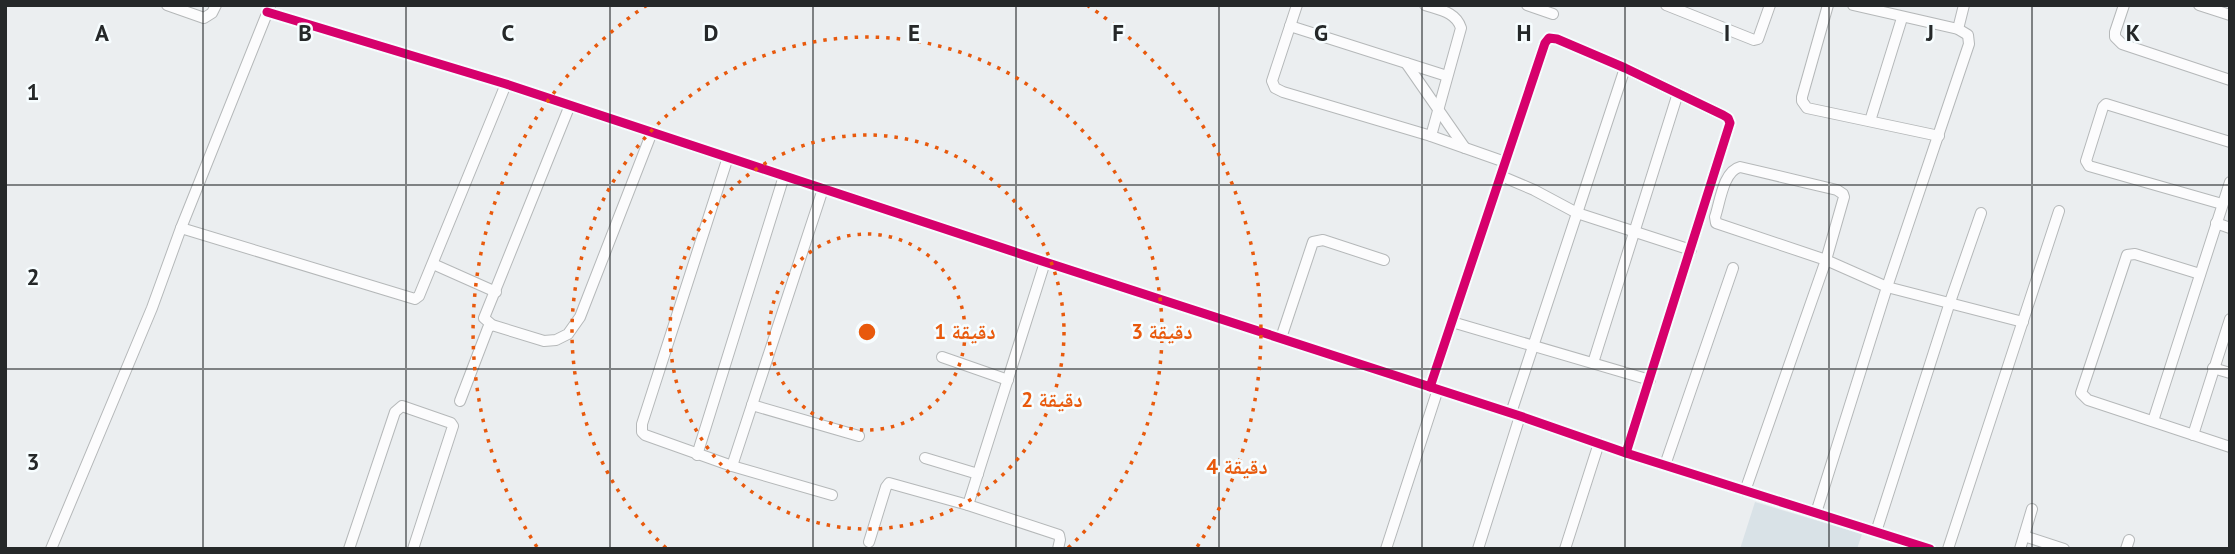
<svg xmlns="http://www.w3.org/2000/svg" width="2235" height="554" font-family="'PT Sans','Noto Naskh Arabic',sans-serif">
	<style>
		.built { fill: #d9e2e7 }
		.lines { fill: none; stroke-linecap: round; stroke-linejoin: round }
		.minor-casing { stroke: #b5b8b9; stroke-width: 12 }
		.minor { stroke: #fcfcfd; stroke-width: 10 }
		.cycleway-casing { stroke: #f7fdff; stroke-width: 13 }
		.cycleway { stroke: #d6006c; stroke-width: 9 }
		.grid { fill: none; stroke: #252829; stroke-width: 2; stroke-opacity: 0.55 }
		.ring { fill: none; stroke: #e8590c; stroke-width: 3.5; stroke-dasharray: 3.5 7 }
		.grid-label { font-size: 23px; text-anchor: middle; font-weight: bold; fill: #252829; stroke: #f7fdff; stroke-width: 5; stroke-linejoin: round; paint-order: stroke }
		.centre { fill: #e8590c; stroke: #f7fdff; stroke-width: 3.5 }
		.ring-label { font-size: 21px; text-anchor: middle; font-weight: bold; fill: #e8590c; stroke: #f7fdff; stroke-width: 5; stroke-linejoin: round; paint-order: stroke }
	</style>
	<rect width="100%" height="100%" fill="#ebeef0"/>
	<polygon class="built" points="1755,502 1862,534 1857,549 1740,549"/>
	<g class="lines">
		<defs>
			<g id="minor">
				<polyline points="167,5 204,18 212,13 216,5"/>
				<polyline points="1297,5 1272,81 1275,88 1283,92 1431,136 1505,162"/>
				<path d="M1425,5c15,5 31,7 36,23l-30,108"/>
				<polyline points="1527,5 1553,14"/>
				<polyline points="1666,5 1754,40 1758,39 1770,5"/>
				<polyline points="1828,5 1802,97 1802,101 1807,108 1939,136"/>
				<polyline points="2124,5 2115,32 2115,37 2122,44 2230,80"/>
				<polyline points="2199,5 2230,15"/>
				<polyline points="267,12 506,84 1045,262 1520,416 1626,453 1930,549"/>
				<polyline points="1290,26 1447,76"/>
				<polyline points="1958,29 1964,5"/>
				<polyline points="1406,63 1465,148"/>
				<polyline points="570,105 484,318 492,325 544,341 556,340 568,334 580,317 652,132"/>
				<polyline points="1870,121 1902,18"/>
				<polyline points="728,157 642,424 642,432 645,435 732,466 823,189"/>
				<polyline points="1501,176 1534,190 1577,213 1691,250"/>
				<polyline points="2222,204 2089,166 2086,161 2103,107 2106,104 2230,142"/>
				<polyline points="2216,223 2230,228"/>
				<polyline points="181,228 415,299 419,296 506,84"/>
				<polyline points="433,264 496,292"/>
				<polyline points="2200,274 2135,254 2127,255 2081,393 2088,400 2230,447"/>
				<polyline points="1452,322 1650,380"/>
				<polyline points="1281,338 1313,242 1323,240 1384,260"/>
				<polyline points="942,357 1008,380"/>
				<polyline points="1593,363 1678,93"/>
				<polyline points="2213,368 2230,373"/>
				<polyline points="1430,387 1545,43 1549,38 1557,39 1625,68 1723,115 1728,118 1730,123 1626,453"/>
				<polyline points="460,401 488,328 492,325"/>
				<polyline points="752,405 859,436"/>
				<polyline points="1511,413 1625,68"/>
				<polyline points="2153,421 2230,182"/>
				<polyline points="2193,435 2230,319"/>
				<polyline points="697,455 784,176"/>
				<polyline points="925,458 978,474"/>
				<polyline points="1665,465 1733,268"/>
				<polyline points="732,466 832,495"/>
				<path d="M1745,491l81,-231 18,-63 -1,-3 -6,-4 -97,-23c-17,4 -20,36 -25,50l1,6 110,37 61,27 136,35"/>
				<polyline points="968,505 1045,262"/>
				<polyline points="1816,513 1887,287 1969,44 1968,35 1958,29 1853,5"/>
				<polyline points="1876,532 1950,302 1981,213"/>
				<polyline points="2024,536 2064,549"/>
				<polyline points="869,542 886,487 889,483 968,505 1059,535 1060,540 1058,549"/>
				<polyline points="51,549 152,308 181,228 270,6"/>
				<polyline points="349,549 395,412 402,406 451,423 453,426 413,549"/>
				<polyline points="1386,549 1438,389"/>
				<polyline points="1478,549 1520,416"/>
				<polyline points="1565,549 1599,443"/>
				<polyline points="1948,549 2059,211"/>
				<polyline points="2020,549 2032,509"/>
				<polyline points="2126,549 2129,540"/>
			</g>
		</defs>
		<use href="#minor" class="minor-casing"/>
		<use href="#minor" class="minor"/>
		<defs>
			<g id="cycleway">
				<polyline points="267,12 506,84 1045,262 1520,416 1626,453 1930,549"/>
				<polyline points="1430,387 1545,43 1549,38 1557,39 1625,68 1723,115 1728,118 1730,123 1626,453"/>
			</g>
		</defs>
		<use href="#cycleway" class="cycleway-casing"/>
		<use href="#cycleway" class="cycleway"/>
	</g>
	<path class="grid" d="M203,5v544M406,5v544M610,5v544M813,5v544M1016,5v544M1219,5v544M1422,5v544M1625,5v544M1829,5v544M2032,5v544M5,185h2225M5,369h2225"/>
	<g class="ring">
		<circle cx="867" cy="332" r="98"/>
		<circle cx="867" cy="332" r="197"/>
		<path d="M666 548A295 295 0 1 1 1068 548"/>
		<path d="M537 547A394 394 0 0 1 647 5M1087 5A394 394 0 0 1 1197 547"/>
	</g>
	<g class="grid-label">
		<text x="102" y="41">A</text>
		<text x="305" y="41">B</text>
		<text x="508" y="41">C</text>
		<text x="711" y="41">D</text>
		<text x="914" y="41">E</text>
		<text x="1118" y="41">F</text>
		<text x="1321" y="41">G</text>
		<text x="1524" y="41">H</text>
		<text x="1727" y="41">I</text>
		<text x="1930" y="41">J</text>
		<text x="2133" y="41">K</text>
		<text x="33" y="100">1</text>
		<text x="33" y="285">2</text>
		<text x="33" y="470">3</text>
	</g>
	<circle cx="867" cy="332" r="10" class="centre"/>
	<g class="ring-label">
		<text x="965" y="339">1 دقيقة</text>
		<text x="1162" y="339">3 دقيقة</text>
		<text x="1052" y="407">2 دقيقة</text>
		<text x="1237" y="474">4 دقيقة</text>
	</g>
	<rect width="2235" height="554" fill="none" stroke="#252829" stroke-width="14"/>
</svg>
